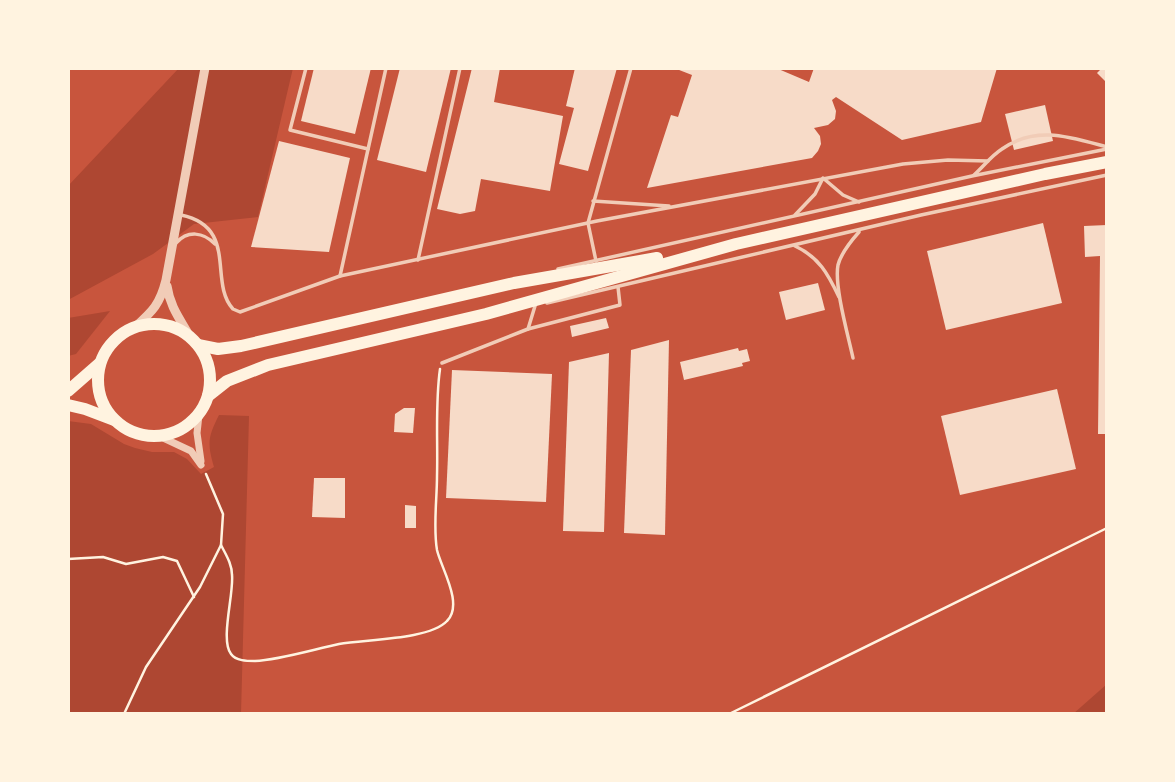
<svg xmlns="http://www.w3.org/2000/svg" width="1175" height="782" font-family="'Space Grotesk',sans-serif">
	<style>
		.green { fill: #ae4732 }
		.building { fill: #f7dbc8 }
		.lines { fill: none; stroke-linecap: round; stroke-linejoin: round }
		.path { stroke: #fff3e0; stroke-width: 2.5 }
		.service { stroke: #f1ccb7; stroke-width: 3.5 }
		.minor { stroke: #f1ccb7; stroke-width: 7 }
		.tertiary { stroke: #f1ccb7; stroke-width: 9 }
		.trunk { stroke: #fff3e0; stroke-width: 12 }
	</style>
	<rect width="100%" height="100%" fill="#c8553d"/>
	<g class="green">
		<polygon points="179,68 293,68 258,217 194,224 153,254 68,300 68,186"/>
		<polygon points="110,311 76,354 68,356 68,318"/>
		<path d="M219,415l30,1 -8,298h-173v-293l23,3 33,20 11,4 17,4h22l13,7 14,15 13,-7c-7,-24 -6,-30 5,-52z"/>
		<polygon points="1107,684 1107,714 1073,714"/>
	</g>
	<g class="building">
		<polygon points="314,68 371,68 355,134 301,121"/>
		<polygon points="400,68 451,68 426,172 377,160"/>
		<polygon points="472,68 500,68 494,102 563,116 550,191 481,179 475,211 460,214 437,209"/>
		<polygon points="575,68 617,68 588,171 559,164 574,108 566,106"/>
		<polygon points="674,68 776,68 809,82 814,68 997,68 981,122 902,140 836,97 832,100 836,111 835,119 828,125 814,128 820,136 821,144 818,151 812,158 647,188 671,115 678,117 692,75"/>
		<polygon points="1102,68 1107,69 1107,83 1097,73"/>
		<polygon points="1045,105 1053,141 1014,150 1005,114"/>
		<polygon points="279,141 350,158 329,252 251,247"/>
		<polygon points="1043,223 1062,303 946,330 927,251"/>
		<polygon points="1107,225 1107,434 1098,434 1100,256 1085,257 1084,226"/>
		<polygon points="818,283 825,310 786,320 779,292"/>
		<polygon points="606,318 609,328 572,337 570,326"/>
		<polygon points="669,340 665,535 624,533 631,350"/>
		<polygon points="738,348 739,351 747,349 750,361 742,363 743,366 684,380 680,362"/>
		<polygon points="609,353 604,532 563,531 569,362"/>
		<polygon points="452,370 552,374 546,502 446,498"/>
		<polygon points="1057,389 1076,469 960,495 941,416"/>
		<polygon points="404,408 415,408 413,433 394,432 395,414"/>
		<polygon points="314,478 345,478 345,518 312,517"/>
		<polygon points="405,505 416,506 416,528 405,528"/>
	</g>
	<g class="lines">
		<g class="path">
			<path d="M221,545c5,10 11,19 11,30 2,19 -12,65 -1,79 5,7 16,7 24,7 24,-1 60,-12 84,-17 27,-5 90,-4 108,-23 17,-17 -6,-53 -10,-71 -4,-23 0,-50 0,-74 1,-35 -2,-72 3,-107"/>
			<polyline points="68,559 103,557 126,564 163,557 177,561 194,597"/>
			<polyline points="124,714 146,667 200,587 221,545 223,514 206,474"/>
			<polyline points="729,714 1107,528"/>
		</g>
		<g class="service">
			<polyline points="306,68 290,130 368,149"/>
			<path d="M974,175c9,-8 17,-19 28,-26 34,-24 68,-12 105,-2"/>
			<polyline points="593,201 669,206"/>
			<path d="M181,215c58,12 27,67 52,94l7,3 100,-36 257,-55 306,-57 45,-4 40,1"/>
			<polyline points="795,215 815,194 823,178 843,195 859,202"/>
			<path d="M176,243c12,-13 27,-11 39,1"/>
			<path d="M795,246c24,11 33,28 44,51"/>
			<polyline points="418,260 460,68"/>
			<polyline points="596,261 588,223 631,68"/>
			<polyline points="558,269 972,176 1107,149"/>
			<polyline points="340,276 386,68"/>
			<polyline points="547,303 921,215 1107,175"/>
			<polyline points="528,329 620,305 618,287"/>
			<path d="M853,358c-5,-23 -19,-72 -15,-93 3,-12 13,-24 21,-33"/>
			<polyline points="442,363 528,329 535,306"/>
		</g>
		<g class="minor">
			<polyline points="199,415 197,433 201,461"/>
			<polyline points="159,436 191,451 201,465"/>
		</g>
		<g class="tertiary">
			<path d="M167,286c3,21 13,33 23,51"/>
			<path d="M135,327c18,-16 25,-23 31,-47l39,-212"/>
		</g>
		<g class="trunk">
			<circle cx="154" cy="380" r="56"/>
			<polyline points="198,345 218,349 241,346 514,283 657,258"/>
			<polyline points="68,391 100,363"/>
			<polyline points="208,396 227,381 268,365 486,314 736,244 1045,174 1107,162"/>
			<polyline points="68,405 85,409 114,420"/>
		</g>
	</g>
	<rect width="1175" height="782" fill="none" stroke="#fff3e0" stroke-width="140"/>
</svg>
